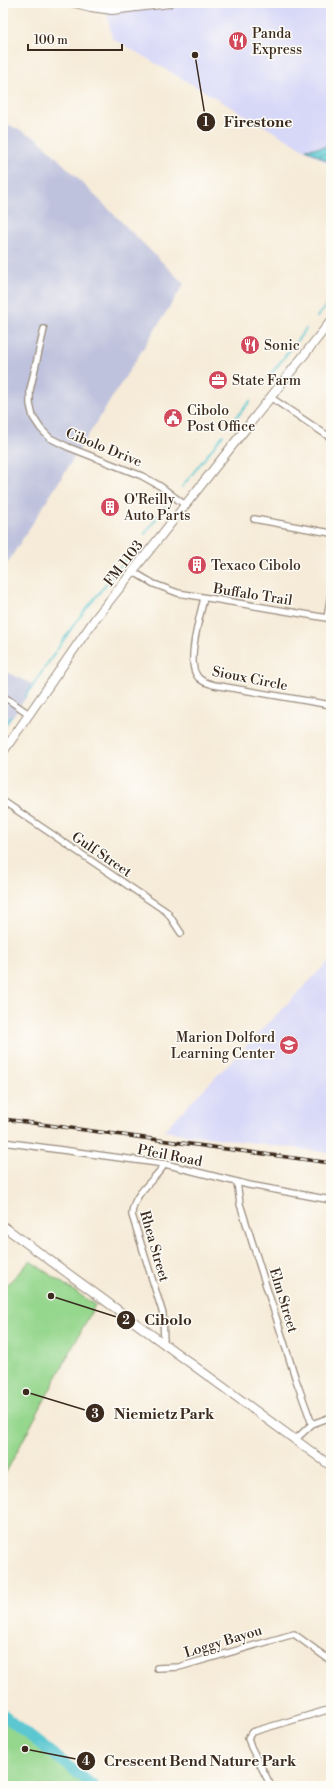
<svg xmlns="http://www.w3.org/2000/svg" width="334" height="1789" font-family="'Libre Bodoni',serif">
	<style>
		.built { fill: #d7d7f8 }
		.industrial { fill: #bfc2dd }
		.green { fill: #96d78e; stroke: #688056 }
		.water { fill: url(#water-waves); stroke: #4b7878 }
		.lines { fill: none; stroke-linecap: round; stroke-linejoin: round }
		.stream { stroke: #5bc7d1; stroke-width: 2 }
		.river { stroke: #5bc7d1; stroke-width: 11 }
		.street-casing { stroke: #988a7b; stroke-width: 8 }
		.secondary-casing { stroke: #988a7b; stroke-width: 10 }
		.street { stroke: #fff; stroke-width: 5.5 }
		.secondary { stroke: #fff; stroke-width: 8 }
		.rail-casing { stroke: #3b2a1e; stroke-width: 3.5 }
		.rail { stroke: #fdfcf7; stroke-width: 2; stroke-dasharray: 6; stroke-linecap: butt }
		.labels { text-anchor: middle; stroke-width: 3; stroke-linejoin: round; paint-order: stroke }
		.poi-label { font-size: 14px; fill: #3b2a1e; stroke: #fdfcf7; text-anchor: start }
		.street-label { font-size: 14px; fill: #3b2a1e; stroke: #fdfcf7 }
		.leader { fill: none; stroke: #3b2a1e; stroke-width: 1.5 }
		.callout-dot { fill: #3b2a1e; stroke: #fdfcf7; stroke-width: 1.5 }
		.mark-label { font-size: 12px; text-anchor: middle; font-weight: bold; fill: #fff }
		.callout-label { font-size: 15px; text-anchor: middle; font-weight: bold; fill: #3b2a1e; stroke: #fdfcf7; stroke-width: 3; stroke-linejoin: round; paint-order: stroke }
	</style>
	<defs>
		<pattern id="water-waves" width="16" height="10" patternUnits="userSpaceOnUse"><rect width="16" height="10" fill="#5bc7d1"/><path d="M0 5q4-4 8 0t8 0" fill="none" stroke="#4ca2a9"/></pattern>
	</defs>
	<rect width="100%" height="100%" fill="#fdfcf7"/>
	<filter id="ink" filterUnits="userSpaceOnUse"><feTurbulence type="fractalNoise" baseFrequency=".025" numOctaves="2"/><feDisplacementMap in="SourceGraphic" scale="8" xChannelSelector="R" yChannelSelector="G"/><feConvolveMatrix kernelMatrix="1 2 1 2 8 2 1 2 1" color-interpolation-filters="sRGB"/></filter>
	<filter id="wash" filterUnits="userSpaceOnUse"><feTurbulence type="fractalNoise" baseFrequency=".012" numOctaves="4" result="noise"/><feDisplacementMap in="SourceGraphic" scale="16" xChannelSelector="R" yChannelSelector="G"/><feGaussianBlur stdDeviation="0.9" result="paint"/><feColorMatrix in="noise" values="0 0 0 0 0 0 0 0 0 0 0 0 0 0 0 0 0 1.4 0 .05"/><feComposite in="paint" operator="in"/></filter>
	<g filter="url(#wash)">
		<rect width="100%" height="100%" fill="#f6ebd8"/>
		<g class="built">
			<polygon points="105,3 331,3 331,165 112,38"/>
			<polygon points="331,959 331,1153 163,1131"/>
		</g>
		<g class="industrial">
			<polygon points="3,122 38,139 184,284 3,570"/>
			<polygon points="3,671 35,685 3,730"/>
		</g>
		<g class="green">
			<polygon points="30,1261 95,1305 3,1478 3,1289"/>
			<polygon points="3,1715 91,1783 94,1786 3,1786"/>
		</g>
		<polygon class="water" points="331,146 331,163 306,149"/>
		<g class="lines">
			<g class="stream">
				<polyline points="317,317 331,300"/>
				<polyline points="268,378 306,329"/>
				<polyline points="236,418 250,401"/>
				<polyline points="182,487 223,435"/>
				<polyline points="144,535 165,507"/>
				<polyline points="25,697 75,623 131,553"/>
				<polyline points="3,728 11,716"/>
			</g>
			<polyline class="river" points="3,1715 94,1786"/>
		</g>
	</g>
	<g filter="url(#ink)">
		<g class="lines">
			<defs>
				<g id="street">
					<polyline points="44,329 30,390 30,404 33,417 41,429 50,438 68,447 142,476 160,486 185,505"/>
					<polyline points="270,397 331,438"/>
					<polyline points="254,519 331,533"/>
					<polyline points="132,571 154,584 178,593 327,618 331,620"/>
					<path d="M204,598c-4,18 -17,61 -8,76 3,7 11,9 18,11l117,20"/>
					<polyline points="327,618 331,594"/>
					<polyline points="3,696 29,714"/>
					<polyline points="3,801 167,912 181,933"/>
					<polyline points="3,1142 165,1164 249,1185 331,1200"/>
					<polyline points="237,1182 240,1204 296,1380 312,1424"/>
					<path d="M164,1344l-1,-30 -31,-99c0,-21 22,-34 33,-51"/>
					<polyline points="295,1440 312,1424 331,1417"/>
					<polyline points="157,1668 179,1667 294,1634 331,1661"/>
					<polyline points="271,1786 251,1747 248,1738 252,1732 331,1709"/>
				</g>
				<g id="secondary">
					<polyline points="75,3 91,7 112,10 169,3"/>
					<polyline points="3,752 95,619 331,321"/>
					<polyline points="3,1226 331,1466"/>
				</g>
			</defs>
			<use href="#street" class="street-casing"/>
			<use href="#secondary" class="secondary-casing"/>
			<use href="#street" class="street"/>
			<use href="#secondary" class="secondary"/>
			<defs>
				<polyline id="rail" points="3,1119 331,1163"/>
			</defs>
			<use href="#rail" class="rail-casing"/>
			<use href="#rail" class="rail"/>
		</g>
	</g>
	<defs>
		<symbol id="restaurant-disc" viewBox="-11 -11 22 22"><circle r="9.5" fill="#d1495b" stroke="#fdfcf7"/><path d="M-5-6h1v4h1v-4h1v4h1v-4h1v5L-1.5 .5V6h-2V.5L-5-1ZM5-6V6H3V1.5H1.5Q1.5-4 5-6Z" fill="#fff"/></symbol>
		<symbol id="office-disc" viewBox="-11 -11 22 22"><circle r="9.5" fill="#d1495b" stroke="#fdfcf7"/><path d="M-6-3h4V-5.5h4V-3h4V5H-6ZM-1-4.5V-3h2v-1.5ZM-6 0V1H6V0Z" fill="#fff"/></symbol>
		<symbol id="civic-disc" viewBox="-11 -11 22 22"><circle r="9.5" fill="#d1495b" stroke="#fdfcf7"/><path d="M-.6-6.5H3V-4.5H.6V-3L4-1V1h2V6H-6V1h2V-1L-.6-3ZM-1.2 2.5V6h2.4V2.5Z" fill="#fff"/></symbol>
		<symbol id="building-disc" viewBox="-11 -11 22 22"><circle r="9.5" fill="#d1495b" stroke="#fdfcf7"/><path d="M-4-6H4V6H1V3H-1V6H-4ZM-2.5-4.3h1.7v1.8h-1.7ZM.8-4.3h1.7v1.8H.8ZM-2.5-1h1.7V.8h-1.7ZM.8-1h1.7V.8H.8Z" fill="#fff"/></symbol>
		<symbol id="school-disc" viewBox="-11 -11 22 22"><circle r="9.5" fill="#d1495b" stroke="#fdfcf7"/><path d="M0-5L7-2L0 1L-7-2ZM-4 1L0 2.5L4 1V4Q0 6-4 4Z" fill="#fff"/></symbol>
	</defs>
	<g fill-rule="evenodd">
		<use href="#restaurant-disc" x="227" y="30" width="22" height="22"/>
		<use href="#restaurant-disc" x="239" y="334" width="22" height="22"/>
		<use href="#office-disc" x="207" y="369" width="22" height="22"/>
		<use href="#civic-disc" x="162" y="407" width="22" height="22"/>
		<use href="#building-disc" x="99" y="496" width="22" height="22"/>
		<use href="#building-disc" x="186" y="554" width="22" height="22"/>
		<use href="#school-disc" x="278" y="1034" width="22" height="22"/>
	</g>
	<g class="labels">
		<g class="poi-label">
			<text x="252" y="38">Panda<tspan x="252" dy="16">Express</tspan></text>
			<text x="264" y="350">Sonic</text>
			<text x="232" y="385">State Farm</text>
			<text x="187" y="415">Cibolo<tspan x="187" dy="16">Post Office</tspan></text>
			<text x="124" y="504">O'Reilly<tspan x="124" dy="16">Auto Parts</tspan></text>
			<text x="211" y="570">Texaco Cibolo</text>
			<text x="275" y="1042" text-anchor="end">Marion Dolford<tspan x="275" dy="16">Learning Center</tspan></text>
		</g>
		<g class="street-label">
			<text transform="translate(104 447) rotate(22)" y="5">Cibolo Drive</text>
			<text transform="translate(123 563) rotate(-52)" y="5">FM 1103</text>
			<text transform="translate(253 594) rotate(9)" y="5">Buffalo Trail</text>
			<text transform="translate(250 678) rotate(11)" y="5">Sioux Circle</text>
			<text transform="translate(102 854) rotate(34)" y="5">Gulf Street</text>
			<text transform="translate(170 1155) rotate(11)" y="5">Pfeil Road</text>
			<text transform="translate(155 1246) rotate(74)" y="5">Rhea Street</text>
			<text transform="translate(284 1300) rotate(73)" y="5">Elm Street</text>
			<text transform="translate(223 1641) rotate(-17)" y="5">Loggy Bayou</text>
		</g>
	</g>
	<path class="leader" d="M195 55L206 122M51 1296L126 1320M26 1392L95 1413M25 1749L86 1761"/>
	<g class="callout-dot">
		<circle cx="195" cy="55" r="4"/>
		<circle cx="51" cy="1296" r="4"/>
		<circle cx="26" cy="1392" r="4"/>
		<circle cx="25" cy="1749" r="4"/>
		<circle cx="206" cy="122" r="10"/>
		<circle cx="126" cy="1320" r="10"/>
		<circle cx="95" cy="1413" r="10"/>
		<circle cx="86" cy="1761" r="10"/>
	</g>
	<g class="mark-label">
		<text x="206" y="126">1</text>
		<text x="126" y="1324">2</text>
		<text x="95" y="1418">3</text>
		<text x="86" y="1765">4</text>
	</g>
	<g class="callout-label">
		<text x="258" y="127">Firestone</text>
		<text x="168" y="1325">Cibolo</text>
		<text x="164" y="1419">Niemietz Park</text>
		<text x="200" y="1766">Crescent Bend Nature Park</text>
	</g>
	<rect width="334" height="1789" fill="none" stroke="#fdfcf7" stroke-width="16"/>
	<path d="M28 44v6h94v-6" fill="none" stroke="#3b2a1e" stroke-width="2"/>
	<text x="34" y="44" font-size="12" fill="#3b2a1e" stroke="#fdfcf7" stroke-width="3" paint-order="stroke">100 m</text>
</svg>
